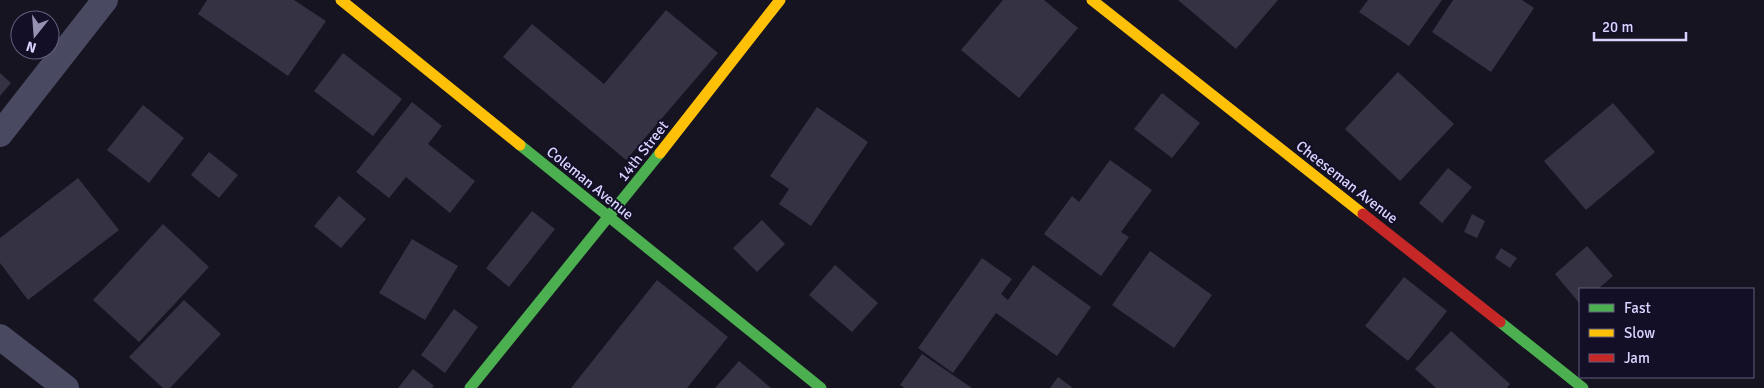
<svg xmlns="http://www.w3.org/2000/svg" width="1764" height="388" font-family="Signika,sans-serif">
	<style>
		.building { fill: #343243 }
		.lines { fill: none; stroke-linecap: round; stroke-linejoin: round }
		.street { stroke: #4a4962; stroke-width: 26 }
		.fast { stroke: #4caf50; stroke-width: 11 }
		.slow { stroke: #ffc107; stroke-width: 11 }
		.jam { stroke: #c62828; stroke-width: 11 }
		.labels { text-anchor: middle; stroke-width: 4; stroke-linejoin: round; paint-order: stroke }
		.street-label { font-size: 15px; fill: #d9d4ff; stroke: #130f26 }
	</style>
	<rect width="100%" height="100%" fill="#161421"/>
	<g class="building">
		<polygon points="207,0 294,0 326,21 288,76 198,14"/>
		<polygon points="1003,0 1044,0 1078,28 1019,98 961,50"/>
		<polygon points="1178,0 1278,0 1236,49"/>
		<polygon points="1368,0 1442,0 1409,46 1359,12"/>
		<polygon points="1453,0 1522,0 1534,8 1491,72 1432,32"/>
		<polygon points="666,10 718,53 626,160 503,57 532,24 604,84"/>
		<polygon points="343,53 402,99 373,136 314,91"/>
		<polygon points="1398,72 1454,124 1400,181 1345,129"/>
		<polygon points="0,73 11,83 0,96"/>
		<polygon points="1162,93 1200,123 1172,158 1134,129"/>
		<polygon points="412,102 442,126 428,144 475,181 450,213 406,177 389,198 356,172"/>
		<polygon points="1613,103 1655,152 1586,210 1544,161"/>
		<polygon points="143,105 184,138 149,183 107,150"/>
		<polygon points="817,107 868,142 811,226 779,204 789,189 770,176"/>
		<polygon points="209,152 238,175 219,198 191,175"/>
		<polygon points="1110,160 1152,190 1121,232 1129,237 1101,276 1044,234 1072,196 1079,202"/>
		<polygon points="1448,168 1472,187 1442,223 1419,203"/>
		<polygon points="78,178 119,230 28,300 0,263 0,238"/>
		<polygon points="339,196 366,219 341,248 314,226"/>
		<polygon points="532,211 555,229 509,287 486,268"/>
		<polygon points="1472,214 1485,221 1477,238 1464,232"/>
		<polygon points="762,220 785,244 757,272 733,248"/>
		<polygon points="163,224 209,267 139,342 93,300"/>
		<polygon points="412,239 458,266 425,320 379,293"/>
		<polygon points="1587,246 1613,276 1598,289 1580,289 1580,304 1555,274"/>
		<polygon points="1501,248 1517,258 1510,268 1495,258"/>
		<polygon points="1150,251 1212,295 1174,348 1112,305"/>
		<polygon points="982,258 1012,279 1001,294 1008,300 1033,265 1091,307 1057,356 996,313 953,373 918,348"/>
		<polygon points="835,265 878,303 852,332 809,295"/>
		<polygon points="1404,277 1447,311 1408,361 1365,326"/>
		<polygon points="657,280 728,337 687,388 571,388"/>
		<polygon points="184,300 221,334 170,388 163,388 129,357"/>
		<polygon points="454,309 478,327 445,373 421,355"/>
		<polygon points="1451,331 1510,384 1507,388 1436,388 1415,369"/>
		<polygon points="922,354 972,388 905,388 900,385"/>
		<polygon points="739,361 771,388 715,388"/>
		<polygon points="413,369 434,386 432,388 398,388"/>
		<polygon points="1058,377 1073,388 1050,388"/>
	</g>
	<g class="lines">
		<g class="street">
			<polyline points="0,134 105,0"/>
			<polyline points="0,337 66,388"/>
		</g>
		<g class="fast">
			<polyline points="520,145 821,388"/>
			<polyline points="1500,322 1583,388"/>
			<polyline points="470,388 660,153"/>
		</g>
		<g class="slow">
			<polyline points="341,0 520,145"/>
			<polyline points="1092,0 1363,214"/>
			<polyline points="660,153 780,0"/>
		</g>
		<polyline class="jam" points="1363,214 1500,322"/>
	</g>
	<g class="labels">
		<g class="street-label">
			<text transform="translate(643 151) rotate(-52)" y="5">14th Street</text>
			<text transform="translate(1347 182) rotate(38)" y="5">Cheeseman Avenue</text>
			<text transform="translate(590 183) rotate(39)" y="5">Coleman Avenue</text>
		</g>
	</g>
	<rect x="1579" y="288" width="175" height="90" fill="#130f26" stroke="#625e7d"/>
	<rect x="1589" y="304" width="25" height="8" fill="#4caf50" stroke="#625e7d"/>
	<text x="1624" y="313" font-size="15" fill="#d9d4ff">Fast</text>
	<rect x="1589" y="329" width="25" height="8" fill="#ffc107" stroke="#625e7d"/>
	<text x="1624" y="338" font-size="15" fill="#d9d4ff">Slow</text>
	<rect x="1589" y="354" width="25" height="8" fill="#c62828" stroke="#625e7d"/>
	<text x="1624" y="363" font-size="15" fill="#d9d4ff">Jam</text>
	<g transform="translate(35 35) rotate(197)"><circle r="24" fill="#130f26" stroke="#625e7d"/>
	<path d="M0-4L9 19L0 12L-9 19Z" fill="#9591b1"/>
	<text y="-8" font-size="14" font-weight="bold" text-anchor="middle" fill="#d9d4ff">N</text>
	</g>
	<path d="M1594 32v8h92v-8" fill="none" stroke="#d9d4ff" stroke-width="2.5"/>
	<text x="1602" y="32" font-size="15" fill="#d9d4ff" stroke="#130f26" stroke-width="4" paint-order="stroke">20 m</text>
</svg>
